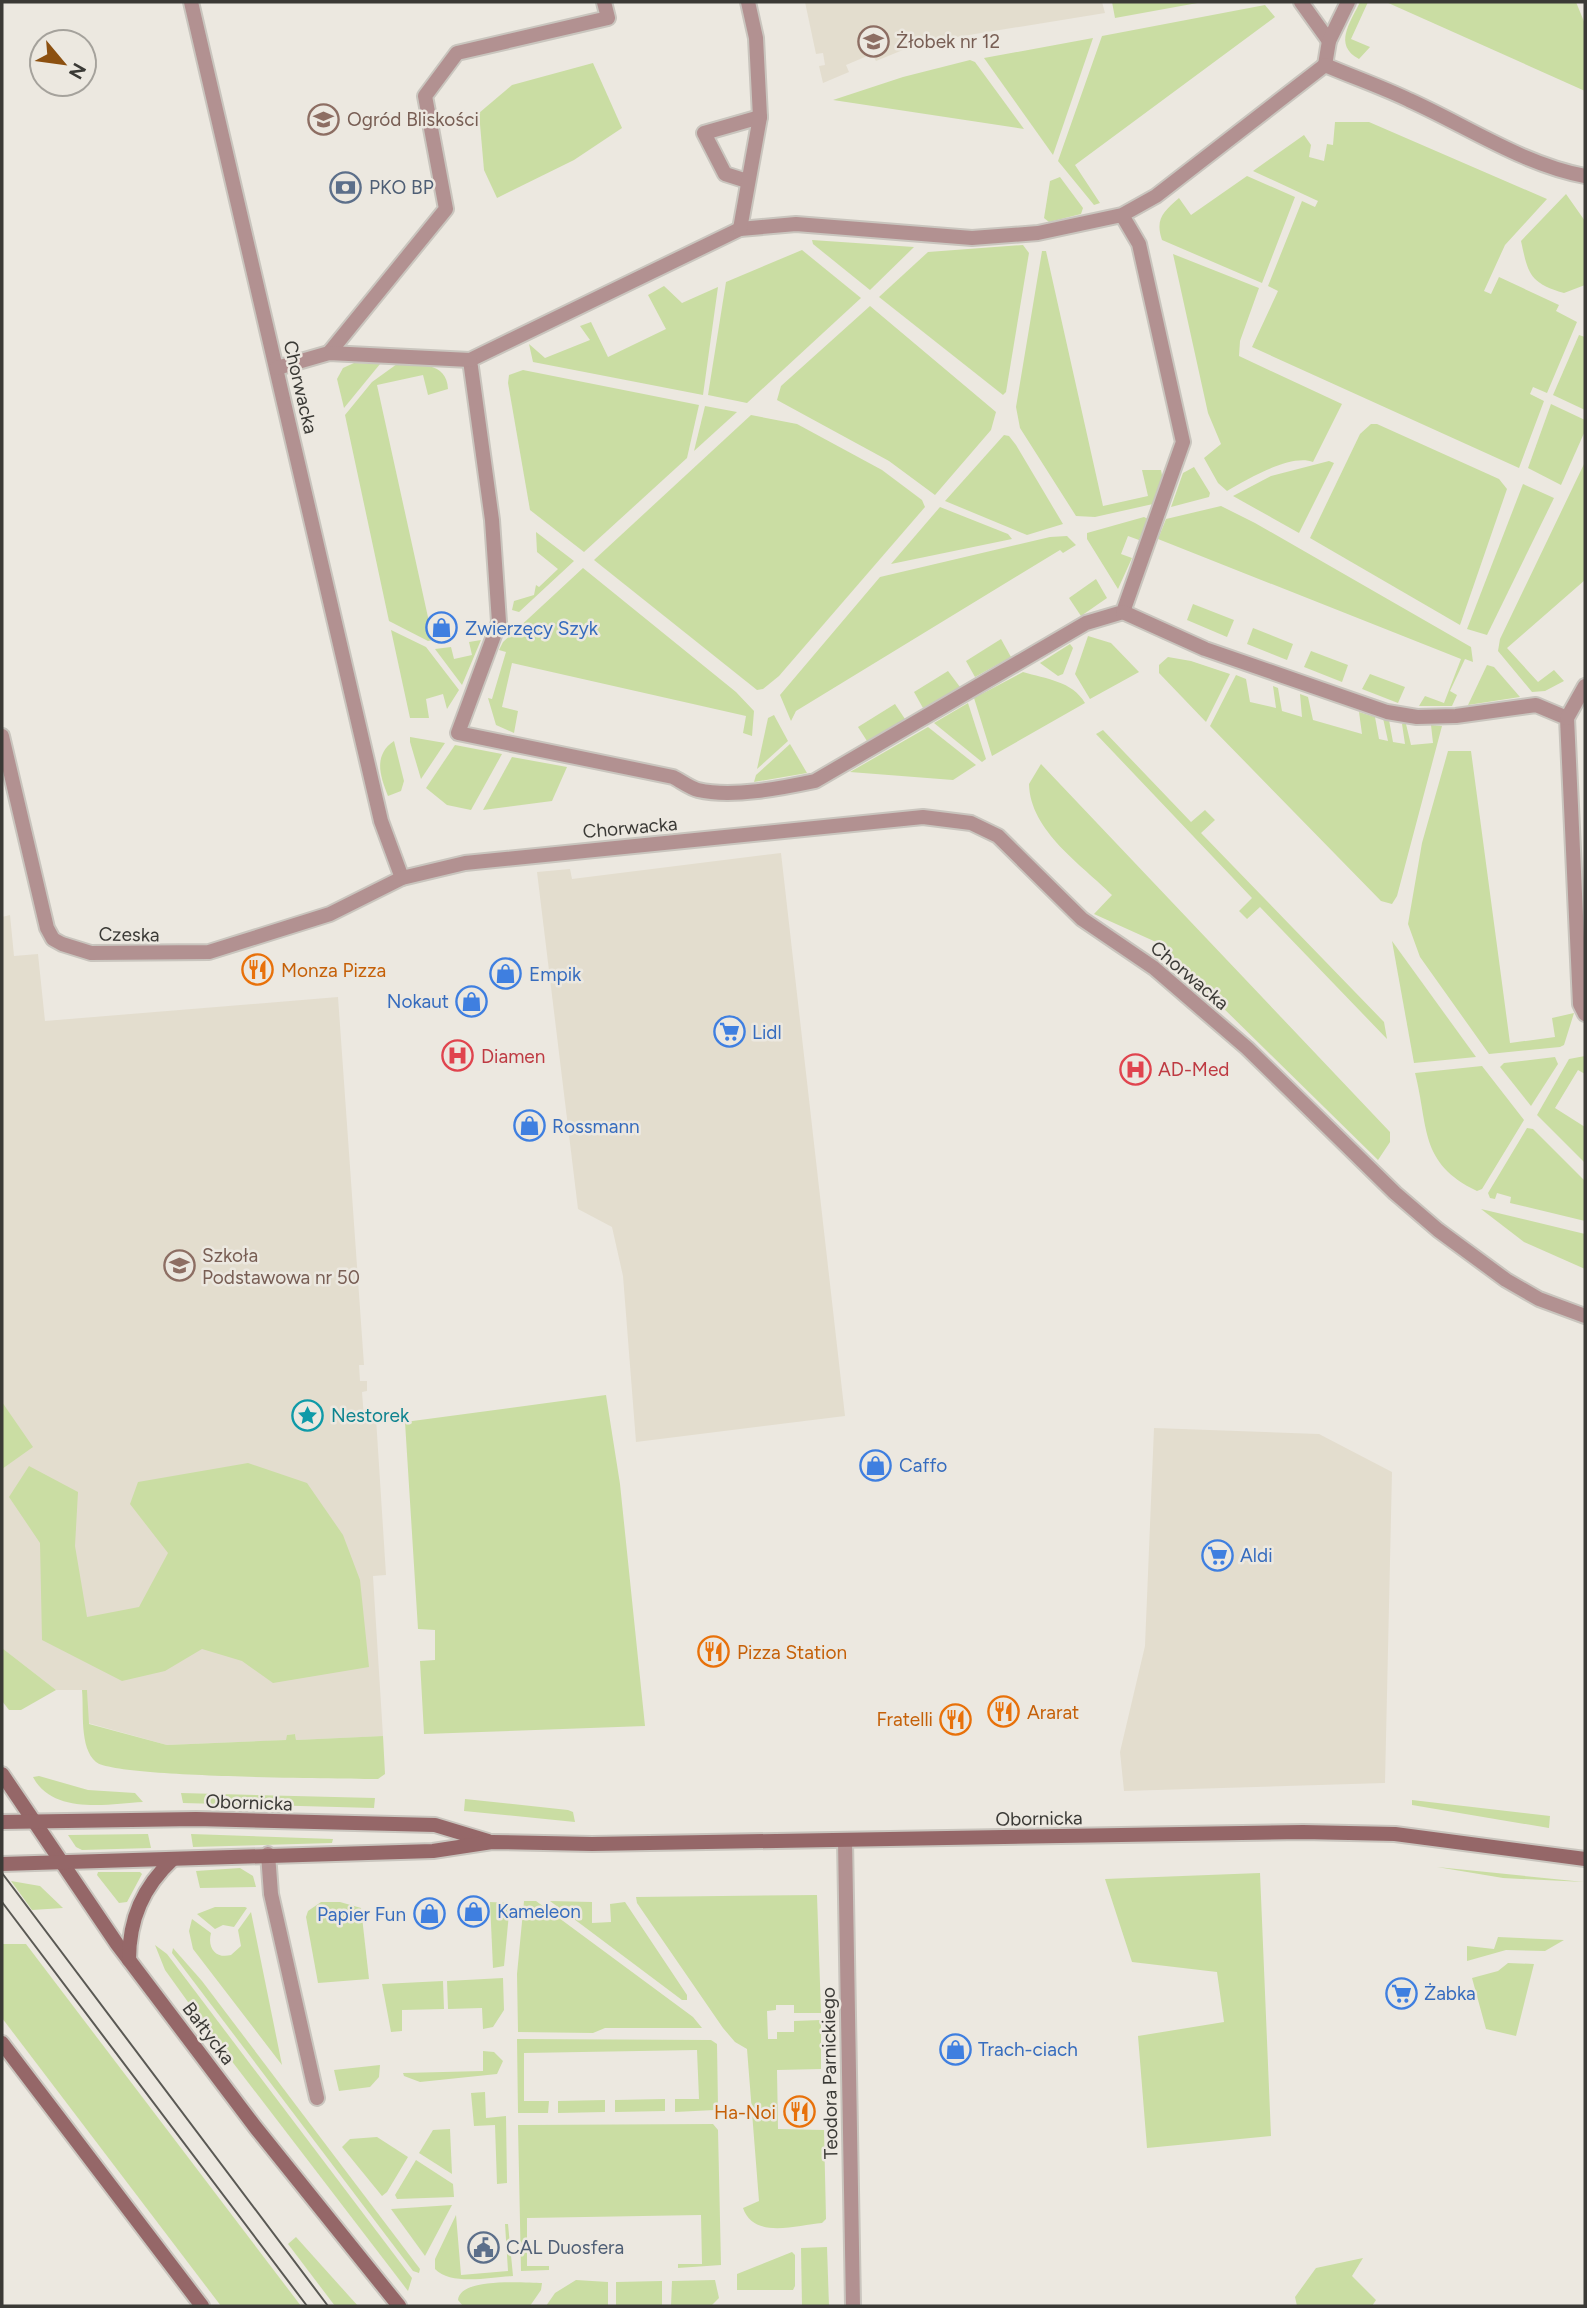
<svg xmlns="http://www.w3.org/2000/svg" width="1587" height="2308" font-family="Figtree,sans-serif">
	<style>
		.built { fill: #e3ddce }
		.green { fill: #cadda3 }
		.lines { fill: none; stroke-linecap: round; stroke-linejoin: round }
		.street-casing { stroke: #c9c5be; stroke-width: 18 }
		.secondary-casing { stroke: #c9c5be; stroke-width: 18 }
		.street { stroke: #b29191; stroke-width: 14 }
		.secondary { stroke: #956768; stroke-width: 14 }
		.tram { stroke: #5a5954; stroke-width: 2 }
		.labels { text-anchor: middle; stroke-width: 5; stroke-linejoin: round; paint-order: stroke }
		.education-label { font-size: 19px; fill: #785e54; stroke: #ece8e0; text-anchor: start }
		.service-label { font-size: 19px; fill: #4e5e75; stroke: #ece8e0; text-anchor: start }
		.street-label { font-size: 19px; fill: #3b3a36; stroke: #ece8e0 }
		.shop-label { font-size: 19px; fill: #366cbe; stroke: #ece8e0; text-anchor: start }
		.food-label { font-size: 19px; fill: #c56008; stroke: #ece8e0; text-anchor: start }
		.health-label { font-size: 19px; fill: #be3a42; stroke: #ece8e0; text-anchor: start }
		.culture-label { font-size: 19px; fill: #0d838f; stroke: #ece8e0; text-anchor: start }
	</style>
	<rect width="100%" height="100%" fill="#ece8e0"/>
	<g class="built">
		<polygon points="805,2 1102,2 1105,13 920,43 876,61 872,54 846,65 849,72 823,83 819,66 825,65 823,53 816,54"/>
		<polygon points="781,853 845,1416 636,1442 623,1276 612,1227 578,1209 537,872 570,869 572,879"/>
		<polygon points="10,915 14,956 38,954 45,1021 338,997 364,1365 359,1365 360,1381 367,1381 367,1391 362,1392 364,1418 376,1418 386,1575 373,1576 383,1736 296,1740 295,1734 287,1735 287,1740 167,1745 88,1723 87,1690 56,1690 2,1648 2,917"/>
		<polygon points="1154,1428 1319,1434 1392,1472 1385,1783 1124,1791 1120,1752 1145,1646"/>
	</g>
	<g class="green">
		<polygon points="1112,2 1203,2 1115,18"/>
		<path d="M1360,2h8l-17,37 19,8 -11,12c-26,-14 -9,-36 1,-57z"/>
		<polygon points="1386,2 1576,2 1585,24 1585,91"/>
		<polygon points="1265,5 1275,17 1075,165 1100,203 1094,205 1058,161 1102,36"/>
		<polygon points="1093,38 1053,155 984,58"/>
		<polygon points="970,60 975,62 1024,129 833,100 903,77"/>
		<polygon points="593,63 622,128 574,160 497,198 484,170 479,113 512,85"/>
		<polygon points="1335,122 1369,122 1547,199 1505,245 1484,291 1491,294 1499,277 1559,305 1556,311 1577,322 1547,393 1533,387 1530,394 1544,401 1519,468 1252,347 1278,291 1268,286 1302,201 1315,207 1318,201 1253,171 1304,135 1311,145 1309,157 1324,161 1327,144 1333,145"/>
		<path d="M1247,176l48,21 -33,86 -100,-43c-7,-21 1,-28 17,-42l12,17z"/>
		<polygon points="1060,177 1083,208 1081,214 1049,222 1044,218 1050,181"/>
		<path d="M1566,194l19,27v64l-21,8c-35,-10 -36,-20 -43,-52z"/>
		<polygon points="812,240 914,247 870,290 813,244"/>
		<polygon points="1023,245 1029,253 1006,392 1003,395 879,297 928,252"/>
		<polygon points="802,250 861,298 747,403 708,395 726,282"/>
		<polygon points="1042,251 1046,251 1103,506 1148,496 1142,470 1161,470 1163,480 1153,504 1095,517 1076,516 1020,428 1016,407"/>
		<path d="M1173,254l86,34 -19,53 -1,15 103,48 -29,58c-21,-9 -66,17 -86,29l-9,-8 -14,-25 17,-14 -13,-31z"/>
		<polygon points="664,286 682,303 718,287 703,395 533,362 529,344 545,358 590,340 580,326 591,322 608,357 666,329 648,295"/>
		<polygon points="870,306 996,412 991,430 935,495 889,461 777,400 781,386"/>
		<polygon points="1579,335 1585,337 1585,410 1553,395"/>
		<polygon points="354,363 380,364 344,408 337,379 343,368"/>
		<path d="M397,364c21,1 50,-3 51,25l-20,6 -5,-20 -46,10 56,255 -5,1 -39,-20 -44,-206 27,-33z"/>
		<polygon points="523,370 699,405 687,458 584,552 530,510 508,383 509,375"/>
		<polygon points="1551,404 1585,420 1585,431 1561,485 1528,468"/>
		<polygon points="705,406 737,412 694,451"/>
		<polygon points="751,415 797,424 882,470 922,500 925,507 779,676 763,689 757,690 594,560"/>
		<polygon points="1371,424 1377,424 1499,479 1507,489 1460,625 1310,538 1360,434"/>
		<polygon points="1004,435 1009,436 1016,445 1063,524 1027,535 945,501"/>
		<polygon points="1329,461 1334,463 1299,533 1233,496 1271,476"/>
		<polygon points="1585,462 1585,580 1507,648 1538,682 1554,670 1564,681 1545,691 1532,692 1498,651 1500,639"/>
		<polygon points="1194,467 1210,493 1209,497 1171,507 1183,473"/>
		<polygon points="1523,484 1554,498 1487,635 1467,629"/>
		<polygon points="1221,506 1255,523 1471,647 1473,662 1465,659 1450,691 1457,695 1452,706 1419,706 1425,696 1444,703 1461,659 1158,539 1166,519"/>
		<polygon points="940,507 1008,534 1012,539 891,564"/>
		<polygon points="1144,517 1148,519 1139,540 1128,536 1121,554 1132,558 1118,589 1087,539 1087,533"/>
		<polygon points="536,532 574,561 519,612 512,610 514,601 534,595 536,585 539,587 558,569 537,552"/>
		<polygon points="1067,536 1076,545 1063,553 1060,550 796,711 791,721 780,695 880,577 1050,537"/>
		<polygon points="583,568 736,692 754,711 752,736 743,733 746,716 512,663 502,707 518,711 514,733 496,725 488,698 492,699 506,652 499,650 503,642"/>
		<polygon points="1096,579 1107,598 1081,616 1069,598"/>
		<polygon points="1193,604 1234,620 1227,637 1187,620"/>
		<polygon points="1253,628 1293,644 1287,660 1247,644"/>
		<polygon points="391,630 426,647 459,690 447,709 443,694 426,699 429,718 410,718"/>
		<polygon points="1088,636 1111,643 1139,672 1090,699 1075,674"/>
		<polygon points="1001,639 1011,657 975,677 966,661"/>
		<polygon points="481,640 462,685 435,649 451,647 454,659 472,655 469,642"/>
		<polygon points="1070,644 1073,648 1063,674 1058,676 1040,663"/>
		<polygon points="1311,651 1348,665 1342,682 1304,667"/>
		<polygon points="1168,657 1191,661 1230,674 1206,722 1159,673 1159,665"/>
		<polygon points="1487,665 1494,667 1520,697 1468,705"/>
		<polygon points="948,671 960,687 923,708 914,692"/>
		<path d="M1023,672c23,7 49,9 62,31l-93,53 -18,-58z"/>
		<polygon points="1370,674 1405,687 1398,703 1362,689"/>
		<polygon points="1236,675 1246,679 1250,702 1276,708 1273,686 1278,688 1282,711 1302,717 1300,694 1308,697 1313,720 1362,734 1359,712 1375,717 1379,739 1388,741 1383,718 1389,720 1393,742 1405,744 1402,724 1406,724 1411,745 1433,743 1431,725 1442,726 1397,896 1392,904 1381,901 1210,726"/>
		<polygon points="968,703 986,759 982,762 934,723"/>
		<polygon points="895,704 905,719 867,741 858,727"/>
		<polygon points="774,715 788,741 757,769 768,718"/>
		<polygon points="928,727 976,765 953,780 850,772"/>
		<polygon points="1103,730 1191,822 1205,810 1215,820 1201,833 1384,1022 1387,1039 1260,907 1247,919 1239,911 1252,898 1096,734"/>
		<polygon points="410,737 445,743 421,779 410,742"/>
		<path d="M394,741l10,40 -3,10 -13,5c-8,-20 -15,-41 6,-55z"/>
		<polygon points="790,744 807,773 754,782 756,775"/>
		<polygon points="455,745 502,754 471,810 447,805 426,788"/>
		<polygon points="1448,751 1471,751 1510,1043 1555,1037 1552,1018 1574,1013 1564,1045 1560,1047 1489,1054 1420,957 1408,924 1422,843"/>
		<polygon points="512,757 567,767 552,801 483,810"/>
		<path d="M1041,764l349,368v10l-12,18 -222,-218 -62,-28 18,-19c-30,-30 -82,-64 -83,-111z"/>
		<polygon points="1392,941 1476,1057 1414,1063"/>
		<polygon points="1585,1056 1585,1074 1578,1070 1555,1108 1585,1127 1585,1163 1537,1115 1569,1059"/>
		<polygon points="1555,1057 1558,1064 1531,1106 1500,1067 1504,1063"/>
		<path d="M1482,1066l42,54 -42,69 -5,2c-58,-28 -48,-63 -62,-118z"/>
		<polygon points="1527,1128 1533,1129 1585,1181 1585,1221 1510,1203 1511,1197 1497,1193 1495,1199 1490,1198 1488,1193"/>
		<polygon points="1481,1209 1585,1234 1585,1269 1524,1242"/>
		<polygon points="606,1395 620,1484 645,1726 424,1734 420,1661 435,1660 435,1630 418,1629 405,1422"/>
		<polygon points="2,1402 33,1447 2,1469"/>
		<polygon points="248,1463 307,1483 343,1535 360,1580 369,1667 273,1683 242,1661 202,1649 165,1671 122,1681 42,1640 40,1543 9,1497 29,1466 78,1492 75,1546 87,1617 139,1607 168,1553 130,1504 138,1482"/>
		<polygon points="2,1648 56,1690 21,1710 9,1710 2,1701"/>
		<path d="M82,1690h5l2,34 78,21 119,-5 1,-5 8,-1 1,6 87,-4 2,38 -7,5c-41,-1 -263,-1 -282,-17 -17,-14 -12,-52 -14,-72z"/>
		<path d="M39,1776l49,14 47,3 8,9c-35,2 -90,13 -110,-25z"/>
		<polygon points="181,1793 375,1798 374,1808 183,1803"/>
		<polygon points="465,1799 568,1810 573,1812 575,1822 464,1811"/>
		<polygon points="1412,1800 1550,1816 1549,1828 1412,1805"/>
		<polygon points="148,1834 151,1848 82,1850 76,1847 68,1835"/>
		<polygon points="191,1834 333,1839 332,1843 193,1847"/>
		<polygon points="1437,1867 1584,1882 1503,1878"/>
		<polygon points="240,1868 253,1876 256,1887 200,1888 196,1871"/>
		<polygon points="98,1872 140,1872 142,1874 127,1902 119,1903 97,1875"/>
		<polygon points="1260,1873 1271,2136 1147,2148 1138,2036 1224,2022 1217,1972 1132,1962 1105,1879"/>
		<polygon points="11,1881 40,1886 63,1908 32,1910"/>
		<path d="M817,1895l4,118h-27v-8h-18v5l-9,1 1,28h9v-7h17v-11l27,-1v49l-44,1 1,59 46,1 2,89 -4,4c-25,2 -68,17 -79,-15l16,-7 -12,-152 -12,-7 -12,-14 -86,-125 -1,-6z"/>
		<polygon points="524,1901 536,1901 693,2017 702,2028 605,2028 593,2033 518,2032 517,1974"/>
		<polygon points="550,1901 592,1902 592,1923 611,1922 610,1904 625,1902 687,1995 687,2000 682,2000"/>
		<polygon points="321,1902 340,1902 361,1908 369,1979 318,1983 306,1917 308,1911"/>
		<polygon points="490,1902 510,1903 504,1966 493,1968"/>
		<polygon points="215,1907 245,1907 247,1908 234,1927 223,1925 215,1929 197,1914"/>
		<path d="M251,1912l31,153 -89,-116 -4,-18 3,-12 19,14c-4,15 5,26 20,22l10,-9 -3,-16z"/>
		<polygon points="1498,1937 1564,1940 1545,1951 1506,1950 1467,1961 1467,1946 1494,1949"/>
		<polygon points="2,1944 26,1944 301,2306 221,2306 2,2018"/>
		<polygon points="155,1945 167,1954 412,2278 408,2291 211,2034 165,1970"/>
		<polygon points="173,1948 202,1981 420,2269 419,2273 413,2271 172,1953"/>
		<polygon points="1508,1963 1534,1964 1516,2036 1486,2029 1472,1978 1498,1971"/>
		<polygon points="503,1978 504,2010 493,2027 483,2029 482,2008 448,2009 447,1981"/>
		<polygon points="443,1981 444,2009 402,2010 402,2031 391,2032 382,1984"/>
		<polygon points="517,2039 711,2040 717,2044 718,2107 715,2110 675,2112 675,2099 699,2099 697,2050 524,2053 524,2101 549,2101 548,2113 518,2113"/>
		<polygon points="483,2051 494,2052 503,2061 497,2074 420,2082 404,2076 403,2073 483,2071"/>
		<polygon points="380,2065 379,2077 370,2087 339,2091 334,2070"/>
		<polygon points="485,2092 486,2118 506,2116 507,2183 497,2184 495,2125 474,2126 471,2093"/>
		<polygon points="665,2099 665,2111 615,2112 615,2100"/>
		<polygon points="605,2100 605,2112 558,2113 558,2101"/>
		<polygon points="713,2124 718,2130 721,2265 678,2268 678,2264 702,2264 701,2215 527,2218 527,2266 549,2266 549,2270 521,2271 518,2125"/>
		<polygon points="450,2129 452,2174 419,2153 433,2130"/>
		<polygon points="377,2137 408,2157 387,2192 382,2196 342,2147 350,2139"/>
		<polygon points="416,2160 453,2184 454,2197 397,2199 395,2195"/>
		<polygon points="452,2205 425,2256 391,2209"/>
		<path d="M456,2215l5,60 47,-4 -3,-47h3l5,52c-22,1 -62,10 -78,-7v-10z"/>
		<polygon points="296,2237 358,2306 335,2306 288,2244"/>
		<polygon points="827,2247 829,2306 802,2306 801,2248"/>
		<polygon points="792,2252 795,2255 795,2286 793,2290 737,2290 737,2274"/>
		<polygon points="1363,2258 1352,2276 1376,2300 1372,2306 1297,2306 1295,2297 1316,2268"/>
		<polygon points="576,2280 608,2282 608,2306 546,2306 555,2293"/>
		<polygon points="715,2280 719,2298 711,2306 671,2306 672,2281"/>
		<polygon points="662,2281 662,2306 616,2306 616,2282"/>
		<path d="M542,2283l-1,7 -11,16h-67l-5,-6c2,-23 66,-17 84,-17z"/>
	</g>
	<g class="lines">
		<defs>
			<g id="street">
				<polyline points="191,2 381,821 402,878"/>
				<polyline points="1301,2 1329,41"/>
				<polyline points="1325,65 1329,41 1348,2"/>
				<polyline points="747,181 725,174 704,133 760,117"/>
				<path d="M1122,215l17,29 44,198 -60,170 -37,11 -271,158c-33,7 -83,17 -117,9 -8,-2 -17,-9 -25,-13l-215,-44 41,-111 -7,-102 -22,-160 270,-131 56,-5 176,14 66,-5 84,-18 34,-19 169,-131c28,12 57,22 84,35 58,26 113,64 176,76"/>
				<polyline points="740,229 760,117 756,38 748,2"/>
				<polyline points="329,353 446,209 425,96 457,53 608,18 604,2"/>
				<polyline points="277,368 329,353 470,360"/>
				<polyline points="1123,612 1205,649 1387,712 1417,717 1456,716 1536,705 1567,718 1580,1004 1585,1014"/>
				<polyline points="1567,718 1585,686"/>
				<polyline points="2,736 47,928 53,939 62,944 91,953 209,952 330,914 402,878 465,863 923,817 971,823 998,836 1082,919 1154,968 1247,1048 1395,1193 1438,1230 1506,1280 1539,1299 1585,1316"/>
				<polyline points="845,1840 853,2306"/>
				<polyline points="268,1854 271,1894 317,2098"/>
			</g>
			<g id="secondary">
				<polyline points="2,1774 117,1944 256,2128 399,2306"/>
				<polyline points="2,1822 196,1819 435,1825 488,1841"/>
				<polyline points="2,1864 433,1851 492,1842 592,1844 1303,1832 1395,1834 1585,1859"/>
				<path d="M129,1960c0,-41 14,-73 44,-101"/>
				<polyline points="2,2043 202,2306"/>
			</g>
		</defs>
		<use href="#street" class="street-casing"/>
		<use href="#secondary" class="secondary-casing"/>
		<use href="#street" class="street"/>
		<use href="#secondary" class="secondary"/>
		<g class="tram">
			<polyline points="2,1873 328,2306"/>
			<polyline points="2,1902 307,2306"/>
		</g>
	</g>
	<defs>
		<symbol id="school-ring" viewBox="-11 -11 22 22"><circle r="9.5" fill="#ece8e0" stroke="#8d6e63" stroke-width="1.5"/><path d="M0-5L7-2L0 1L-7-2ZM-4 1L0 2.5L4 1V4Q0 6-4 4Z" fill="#8d6e63"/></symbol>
		<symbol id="bank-ring" viewBox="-11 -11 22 22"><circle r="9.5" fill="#ece8e0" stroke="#5c6f8a" stroke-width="1.5"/><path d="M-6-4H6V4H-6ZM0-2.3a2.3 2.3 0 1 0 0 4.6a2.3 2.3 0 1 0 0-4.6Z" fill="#5c6f8a"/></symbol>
		<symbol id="shop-ring" viewBox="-11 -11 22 22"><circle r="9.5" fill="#ece8e0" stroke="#3f7fe0" stroke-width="1.5"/><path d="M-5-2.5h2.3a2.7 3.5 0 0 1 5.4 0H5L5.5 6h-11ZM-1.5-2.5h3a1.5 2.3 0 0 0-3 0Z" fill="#3f7fe0"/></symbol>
		<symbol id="restaurant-ring" viewBox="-11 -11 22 22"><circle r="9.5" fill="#ece8e0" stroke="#e8710a" stroke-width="1.5"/><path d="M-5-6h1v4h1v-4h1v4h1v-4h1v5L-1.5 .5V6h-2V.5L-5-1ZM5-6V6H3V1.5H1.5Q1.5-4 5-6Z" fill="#e8710a"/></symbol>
		<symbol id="supermarket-ring" viewBox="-11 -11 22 22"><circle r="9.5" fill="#ece8e0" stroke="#3f7fe0" stroke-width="1.5"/><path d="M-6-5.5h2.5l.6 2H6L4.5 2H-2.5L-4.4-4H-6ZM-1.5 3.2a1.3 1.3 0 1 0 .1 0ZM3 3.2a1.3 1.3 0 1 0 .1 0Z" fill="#3f7fe0"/></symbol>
		<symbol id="hospital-ring" viewBox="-11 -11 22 22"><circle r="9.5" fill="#ece8e0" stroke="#e0444e" stroke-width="1.5"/><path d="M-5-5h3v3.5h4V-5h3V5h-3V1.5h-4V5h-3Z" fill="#e0444e"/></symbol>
		<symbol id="sight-ring" viewBox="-11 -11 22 22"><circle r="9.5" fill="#ece8e0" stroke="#0f9aa8" stroke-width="1.5"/><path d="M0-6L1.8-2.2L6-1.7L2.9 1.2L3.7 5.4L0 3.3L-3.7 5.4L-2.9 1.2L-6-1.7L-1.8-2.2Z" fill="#0f9aa8"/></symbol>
		<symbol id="civic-ring" viewBox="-11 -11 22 22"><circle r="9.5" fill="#ece8e0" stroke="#5c6f8a" stroke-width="1.5"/><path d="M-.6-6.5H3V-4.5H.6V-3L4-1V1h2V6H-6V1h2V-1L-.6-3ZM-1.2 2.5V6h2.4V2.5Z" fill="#5c6f8a"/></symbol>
	</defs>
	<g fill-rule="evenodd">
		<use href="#school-ring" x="856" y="24" width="35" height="35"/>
		<use href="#school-ring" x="306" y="102" width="35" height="35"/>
		<use href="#bank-ring" x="328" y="170" width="35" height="35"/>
		<use href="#shop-ring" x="424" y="610" width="35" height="35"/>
		<use href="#restaurant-ring" x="240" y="952" width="35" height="35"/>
		<use href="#shop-ring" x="488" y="956" width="35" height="35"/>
		<use href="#shop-ring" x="454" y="984" width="35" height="35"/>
		<use href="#supermarket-ring" x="712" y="1014" width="35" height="35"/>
		<use href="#hospital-ring" x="440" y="1038" width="35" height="35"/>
		<use href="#hospital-ring" x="1118" y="1052" width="35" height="35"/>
		<use href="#shop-ring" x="512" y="1108" width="35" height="35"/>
		<use href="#school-ring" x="162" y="1248" width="35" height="35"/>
		<use href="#sight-ring" x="290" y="1398" width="35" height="35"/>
		<use href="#shop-ring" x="858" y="1448" width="35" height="35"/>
		<use href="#supermarket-ring" x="1200" y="1538" width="35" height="35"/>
		<use href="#restaurant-ring" x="696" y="1634" width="35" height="35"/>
		<use href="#restaurant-ring" x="986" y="1694" width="35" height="35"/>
		<use href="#restaurant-ring" x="938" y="1702" width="35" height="35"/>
		<use href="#shop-ring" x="456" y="1894" width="35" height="35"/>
		<use href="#shop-ring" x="412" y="1896" width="35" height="35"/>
		<use href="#supermarket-ring" x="1384" y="1976" width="35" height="35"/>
		<use href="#shop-ring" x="938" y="2032" width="35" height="35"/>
		<use href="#restaurant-ring" x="782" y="2094" width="35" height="35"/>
		<use href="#civic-ring" x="466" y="2230" width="35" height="35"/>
	</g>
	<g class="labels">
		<g class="education-label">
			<text x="896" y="48">Żłobek nr 12</text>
			<text x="347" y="126">Ogród Bliskości</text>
			<text x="202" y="1262">Szkoła<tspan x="202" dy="22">Podstawowa nr 50</tspan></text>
		</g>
		<g class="service-label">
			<text x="369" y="194">PKO BP</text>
			<text x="506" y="2254">CAL Duosfera</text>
		</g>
		<g class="street-label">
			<text transform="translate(301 387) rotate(77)" y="7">Chorwacka</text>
			<text transform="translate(630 827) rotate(-5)" y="7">Chorwacka</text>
			<text transform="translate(129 934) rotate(1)" y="7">Czeska</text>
			<text transform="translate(1190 975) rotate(40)" y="7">Chorwacka</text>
			<text transform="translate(249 1802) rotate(2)" y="7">Obornicka</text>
			<text transform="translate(1039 1818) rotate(-1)" y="7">Obornicka</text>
			<text transform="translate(209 2033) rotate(53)" y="7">Bałtycka</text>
			<text transform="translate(829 2073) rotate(-91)" y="7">Teodora Parnickiego</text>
		</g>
		<g class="shop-label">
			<text x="465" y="635">Zwierzęcy Szyk</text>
			<text x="529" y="981">Empik</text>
			<text x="449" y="1008" text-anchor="end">Nokaut</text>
			<text x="752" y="1039">Lidl</text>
			<text x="552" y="1133">Rossmann</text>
			<text x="899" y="1472">Caffo</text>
			<text x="1240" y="1562">Aldi</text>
			<text x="497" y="1918">Kameleon</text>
			<text x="406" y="1921" text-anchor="end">Papier Fun</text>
			<text x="1424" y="2000">Żabka</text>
			<text x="978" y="2056">Trach-ciach</text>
		</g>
		<g class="food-label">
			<text x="281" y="977">Monza Pizza</text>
			<text x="737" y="1659">Pizza Station</text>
			<text x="1027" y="1719">Ararat</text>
			<text x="933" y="1726" text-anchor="end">Fratelli</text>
			<text x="776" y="2119" text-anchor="end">Ha-Noi</text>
		</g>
		<g class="health-label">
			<text x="481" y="1063">Diamen</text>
			<text x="1158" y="1076">AD-Med</text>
		</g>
		<g class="culture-label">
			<text x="331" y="1422">Nestorek</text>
		</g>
	</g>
	<rect width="1587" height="2308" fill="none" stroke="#3b3a36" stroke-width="7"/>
	<g transform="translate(63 63) rotate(119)"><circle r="33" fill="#ece8e0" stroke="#a5a29c" stroke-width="2"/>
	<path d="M0-5L12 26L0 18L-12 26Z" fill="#8c5010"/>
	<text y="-10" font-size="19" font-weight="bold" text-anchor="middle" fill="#3b3a36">N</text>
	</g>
</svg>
